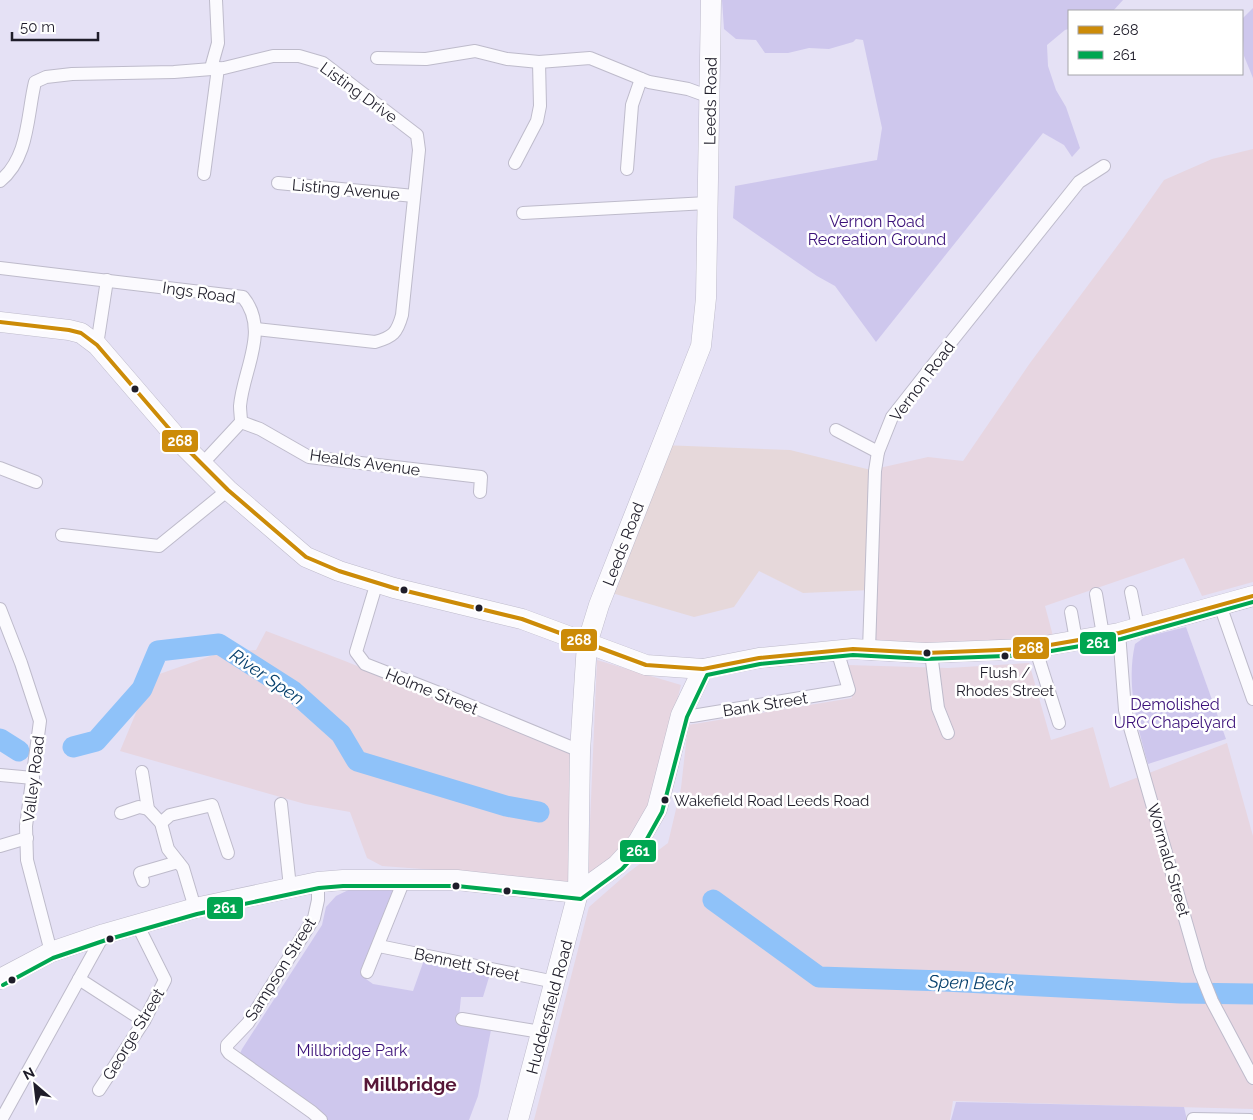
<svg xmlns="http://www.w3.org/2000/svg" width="1253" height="1120" font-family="Raleway,sans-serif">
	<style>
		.industrial { fill: #e7d6e1 }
		.education { fill: #e6d8da }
		.green { fill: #cec7ed }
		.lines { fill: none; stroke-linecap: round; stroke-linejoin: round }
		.river { stroke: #8fc2f9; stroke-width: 21 }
		.minor-casing { stroke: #bebbcb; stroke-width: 14 }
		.primary-casing { stroke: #bebbcb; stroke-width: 21 }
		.minor { stroke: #fbfafe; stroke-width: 12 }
		.primary { stroke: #fbfafe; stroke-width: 20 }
		.bus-1-casing { stroke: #fff; stroke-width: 8 }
		.bus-2-casing { stroke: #fff; stroke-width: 8 }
		.bus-1 { stroke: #cc8b08; stroke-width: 4 }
		.bus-2 { stroke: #00a651; stroke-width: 4 }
		.bus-dot { fill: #1f1d2a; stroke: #fff; stroke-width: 2 }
		.labels { text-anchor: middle; stroke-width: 5; stroke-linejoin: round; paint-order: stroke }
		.bus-label { font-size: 15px; fill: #1f1d2a; stroke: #fff }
		.street-label { font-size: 16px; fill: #1f1d2a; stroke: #fff }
		.park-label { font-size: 16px; fill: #3b1179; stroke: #fff }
		.water-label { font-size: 18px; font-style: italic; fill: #08416e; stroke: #fff }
		.quarter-label { font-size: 19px; font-weight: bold; fill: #561637; stroke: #fff }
		.line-badge { stroke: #fff; stroke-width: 2 }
		.badge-label { font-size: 14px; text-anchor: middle; font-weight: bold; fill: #fff }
	</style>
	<rect width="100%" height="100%" fill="#e5e1f5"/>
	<g class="industrial">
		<polygon points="1253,149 1253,582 1202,596 1184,558 1045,606 1053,636 977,647 872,646 866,471 928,457 963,461 1030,363 1124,237 1164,180 1212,159"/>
		<polygon points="266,631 345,661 572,754 568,884 477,873 382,866 367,858 350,812 305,804 120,751 151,677 222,652 256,650"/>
		<polygon points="597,660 681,685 662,760 644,820 634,841 590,881 588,869"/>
		<polygon points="1029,663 1051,740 1093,727 1110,788 1227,743 1253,836 1253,1109 953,1101 950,1120 534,1120 589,907 629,872 668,843 681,788 688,725 852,698 847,665 948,668"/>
	</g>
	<polygon class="education" points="662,445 790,450 875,471 871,590 803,593 759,571 734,607 694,617 605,591"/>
	<g class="green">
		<polygon points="722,0 1123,0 1113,11 1069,11 1069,29 1065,30 1047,45 1048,66 1056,90 1066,107 1080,148 1072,157 1064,145 1043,133 876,342 835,286 817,276 733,218 735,186 877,160 882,128 863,40 856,39 853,42 829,49 809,48 788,53 765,53 756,40 736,39 724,29"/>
		<polygon points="1253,8 1253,78 1244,56 1242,19"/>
		<path d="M1186,627l40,112 -78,25c-11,-40 -22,-79 -13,-120l10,-7z"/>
		<polygon points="399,882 364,970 366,979 373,984 413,991 424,960 490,974 483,997 461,997 459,1017 492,1025 478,1096 469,1120 326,1120 239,1056 242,1049 322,925 326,907 336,896 361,884"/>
		<polygon points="956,1102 1184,1107 1187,1120 951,1120"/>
	</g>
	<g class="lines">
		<g class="river">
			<polyline points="0,739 19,751"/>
			<polyline points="73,747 96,741 142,689 158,651 219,644 293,691 341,734 357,761 506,806 539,812"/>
			<polyline points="713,900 819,977 944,981 1180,993 1253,994"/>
		</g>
		<defs>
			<g id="minor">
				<polyline points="377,58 426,59 475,51 507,59 539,62 590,58 649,82 688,89 710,97"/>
				<polyline points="211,68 218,43 216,0"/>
				<polyline points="515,163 537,121 540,106 539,62"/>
				<polyline points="627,169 632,105 641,79"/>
				<polyline points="204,174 218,68"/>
				<path d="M0,181c29,-23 27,-66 35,-99l11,-5 26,-3 102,-2 50,-4 49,-12h26l24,7 94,72 2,15 -17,165c-5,18 -9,22 -27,27l-119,-13"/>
				<polyline points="278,183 414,196"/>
				<polyline points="523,213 707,203"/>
				<path d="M0,268l243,29c27,33 0,73 -3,109 0,5 1,11 1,16l-39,42"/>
				<polyline points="97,345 107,280"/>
				<polyline points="241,422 260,429 309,457 481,477 480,492"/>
				<polyline points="836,430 878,452"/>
				<polyline points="0,468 36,482"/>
				<polyline points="62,535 159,546 228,490"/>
				<polyline points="377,582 356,652 365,664 452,698 580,751"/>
				<polyline points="1131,592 1138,627"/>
				<polyline points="1096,594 1103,635"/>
				<polyline points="1220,605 1253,699"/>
				<polyline points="0,609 21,663 40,721 26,826 27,860 51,952"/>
				<polyline points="1071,612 1076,640"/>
				<polyline points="1119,633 1125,710 1200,971 1212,1001 1253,1078"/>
				<polyline points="1035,647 1059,723"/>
				<polyline points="869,650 875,471 878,452 892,417 947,347 1079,182 1104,166"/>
				<polyline points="931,653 938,708 948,733"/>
				<polyline points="681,715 692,716 849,690 837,650"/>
				<polyline points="142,772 148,809 161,823 168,849 183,868 195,908"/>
				<polyline points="0,775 33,778"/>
				<polyline points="281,804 290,887"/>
				<polyline points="121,813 139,807 148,809"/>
				<polyline points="161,823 170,815 212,805 228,853"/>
				<polyline points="0,846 27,838"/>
				<polyline points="143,881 140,873 178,862"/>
				<polyline points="318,882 318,900 314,918 248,1023 227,1045 227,1050 229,1053 312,1112 321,1120"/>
				<polyline points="379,946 555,982"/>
				<polyline points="367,972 404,880"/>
				<polyline points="79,979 144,1021"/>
				<polyline points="462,1019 541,1032"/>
				<polyline points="99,1090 144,1021 165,980 137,924"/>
				<polyline points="1193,1119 1250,1120"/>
				<polyline points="1,1120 104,934"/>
			</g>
			<g id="primary">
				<polyline points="0,322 69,330 81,333 97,345 184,446 228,490 306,557 339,571 394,588 522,619 646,665 703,669 759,658 853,649 926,653 1027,649 1119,633 1253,596"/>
				<polyline points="578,893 617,865 638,842 657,809 681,715 703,669"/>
				<polyline points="0,979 51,952 104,934 195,908 318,882 343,880 457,880 578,893"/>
				<polyline points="518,1120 578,893 580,751 587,644 599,605 701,346 706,298 711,0"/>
			</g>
		</defs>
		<use href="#minor" class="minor-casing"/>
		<use href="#primary" class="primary-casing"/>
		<use href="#minor" class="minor"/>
		<use href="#primary" class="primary"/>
		<defs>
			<polyline id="bus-1" points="0,322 69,330 81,333 97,345 184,446 228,490 306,557 339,571 394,588 522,619 646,665 703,669 759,658 853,649 926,653 1027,649 1119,633 1253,596"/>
			<polyline id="bus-2" points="3,985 53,958 106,940 197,914 319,888 343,886 457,886 581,899 622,869 643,846 662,812 687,717 707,675 760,664 853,655 926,659 1028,655 1121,639 1253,602"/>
		</defs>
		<use href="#bus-1" class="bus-1-casing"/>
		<use href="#bus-2" class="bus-2-casing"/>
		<use href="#bus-1" class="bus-1"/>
		<use href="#bus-2" class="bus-2"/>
	</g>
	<g class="bus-dot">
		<circle cx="135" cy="389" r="4.5"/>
		<circle cx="404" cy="590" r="4.5"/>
		<circle cx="479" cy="608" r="4.5"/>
		<circle cx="927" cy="653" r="4.5"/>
		<circle cx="1005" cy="656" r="4.5"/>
		<circle cx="665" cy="800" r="4.5"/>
		<circle cx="456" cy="886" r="4.5"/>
		<circle cx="507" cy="891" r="4.5"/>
		<circle cx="110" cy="939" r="4.5"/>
		<circle cx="12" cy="980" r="4.5"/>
	</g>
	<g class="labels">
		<g class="bus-label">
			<text x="1005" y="678">Flush /<tspan x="1005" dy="18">Rhodes Street</tspan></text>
			<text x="674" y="806" text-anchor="start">Wakefield Road Leeds Road</text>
		</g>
		<g class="street-label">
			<text transform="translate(359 92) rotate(36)" y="6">Listing Drive</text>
			<text transform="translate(710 101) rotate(-89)" y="6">Leeds Road</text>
			<text transform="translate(346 189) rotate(5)" y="6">Listing Avenue</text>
			<text transform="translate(199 292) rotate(8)" y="6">Ings Road</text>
			<text transform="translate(922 381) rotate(-53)" y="6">Vernon Road</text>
			<text transform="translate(365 462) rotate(8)" y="6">Healds Avenue</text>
			<text transform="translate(623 544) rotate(-69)" y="6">Leeds Road</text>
			<text transform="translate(432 691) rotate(22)" y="6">Holme Street</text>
			<text transform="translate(765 704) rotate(-9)" y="6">Bank Street</text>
			<text transform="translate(33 779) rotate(-83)" y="6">Valley Road</text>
			<text transform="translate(1169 860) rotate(74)" y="6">Wormald Street</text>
			<text transform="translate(467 964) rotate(12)" y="6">Bennett Street</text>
			<text transform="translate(280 969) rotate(-58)" y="6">Sampson Street</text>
			<text transform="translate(549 1007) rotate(-75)" y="6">Huddersfield Road</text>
			<text transform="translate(133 1034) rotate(-59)" y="6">George Street</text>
		</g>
		<g class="park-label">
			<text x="877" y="227">Vernon Road<tspan x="877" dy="18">Recreation Ground</tspan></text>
			<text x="1175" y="710">Demolished<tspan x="1175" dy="18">URC Chapelyard</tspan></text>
			<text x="352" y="1056">Millbridge Park</text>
		</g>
		<g class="water-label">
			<text transform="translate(267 677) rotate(34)" y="6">River Spen</text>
			<text transform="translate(971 983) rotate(2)" y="6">Spen Beck</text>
		</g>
		<g class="quarter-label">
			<text x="410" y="1091">Millbridge</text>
		</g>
	</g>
	<g class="line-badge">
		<rect x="161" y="429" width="38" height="24" rx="5" fill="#cc8b08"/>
		<rect x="560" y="628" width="38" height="24" rx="5" fill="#cc8b08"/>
		<rect x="1079" y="631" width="38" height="24" rx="5" fill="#00a651"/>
		<rect x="1012" y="636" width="38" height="24" rx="5" fill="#cc8b08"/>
		<rect x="619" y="839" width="38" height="24" rx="5" fill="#00a651"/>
		<rect x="206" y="896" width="38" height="24" rx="5" fill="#00a651"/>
	</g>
	<g class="badge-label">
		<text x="180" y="446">268</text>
		<text x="579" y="645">268</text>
		<text x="1098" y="648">261</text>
		<text x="1031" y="653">268</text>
		<text x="638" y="856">261</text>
		<text x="225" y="913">261</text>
	</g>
	<rect x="1068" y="10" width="175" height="65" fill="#ffffff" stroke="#a5a5aa"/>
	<rect x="1078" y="26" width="25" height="8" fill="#cc8b08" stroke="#a5a5aa"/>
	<text x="1113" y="35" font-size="15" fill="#1f1d2a">268</text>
	<rect x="1078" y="51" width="25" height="8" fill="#00a651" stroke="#a5a5aa"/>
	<text x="1113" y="60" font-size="15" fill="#1f1d2a">261</text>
	<g transform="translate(35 1085) rotate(332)" stroke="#ffffff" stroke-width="4" paint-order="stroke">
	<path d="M0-4L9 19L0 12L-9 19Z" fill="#1f1d2a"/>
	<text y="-8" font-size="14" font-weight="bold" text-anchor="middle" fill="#1f1d2a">N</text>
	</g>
	<path d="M12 32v8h86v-8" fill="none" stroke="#1f1d2a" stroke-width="2.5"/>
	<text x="20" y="32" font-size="15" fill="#1f1d2a" stroke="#ffffff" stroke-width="4" paint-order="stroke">50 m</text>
</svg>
